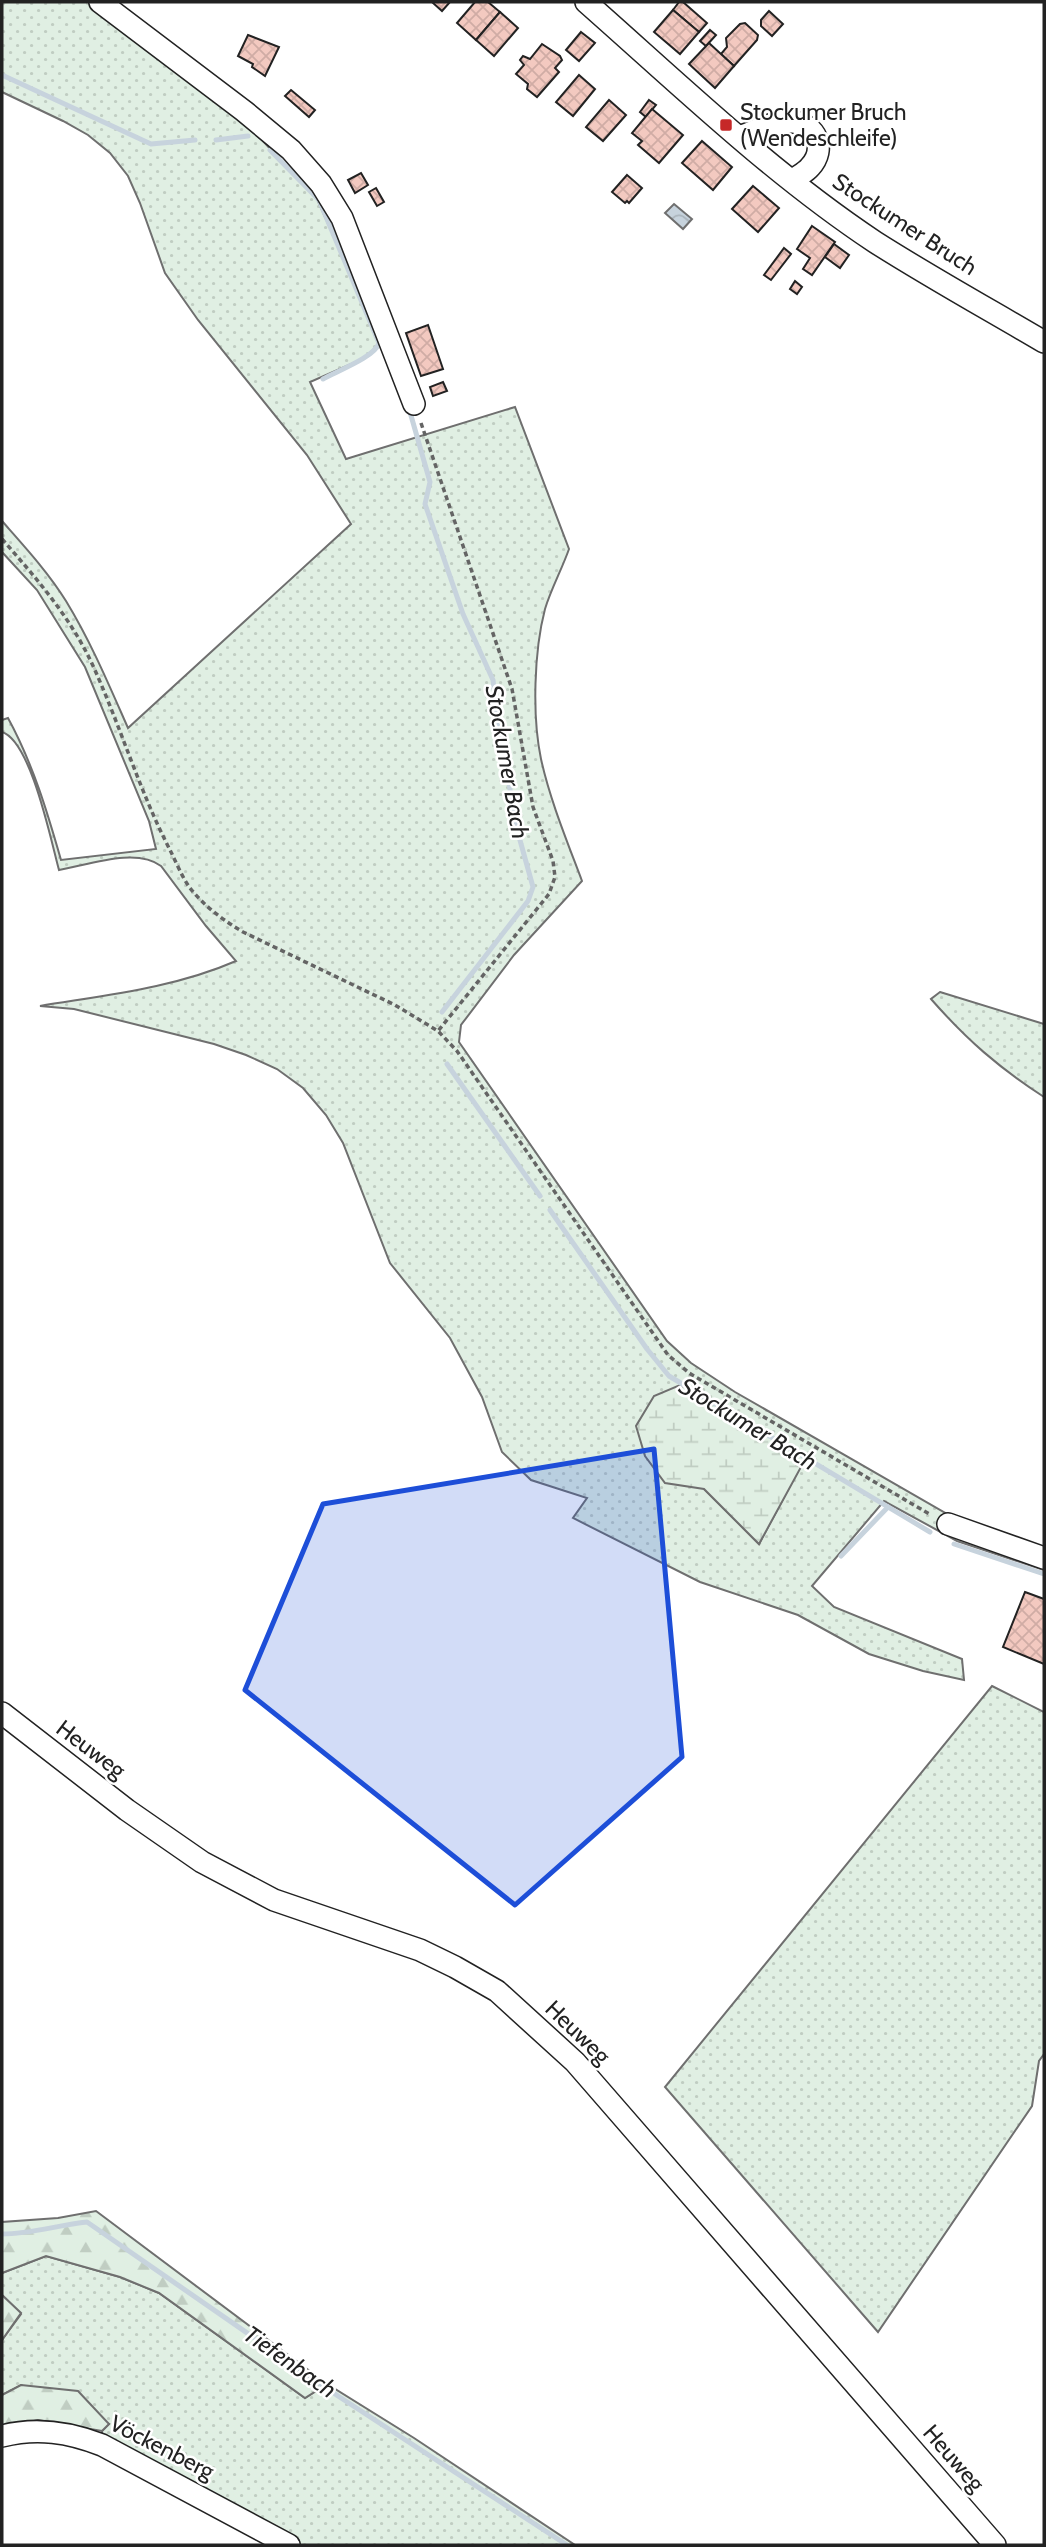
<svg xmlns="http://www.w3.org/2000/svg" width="1046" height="2547" font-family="Cabin,sans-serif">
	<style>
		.grass { fill: url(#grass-dots); stroke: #6f6f6f; stroke-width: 2; fill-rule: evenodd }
		.forest { fill: url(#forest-firs); stroke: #6f6f6f; stroke-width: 2 }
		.wetland { fill: url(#wetland-marsh); stroke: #6f6f6f; stroke-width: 2 }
		.water { fill: url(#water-waves); stroke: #6f6f6f; stroke-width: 2 }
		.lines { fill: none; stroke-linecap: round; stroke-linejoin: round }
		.stream { stroke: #c7d3dd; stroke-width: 5 }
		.building { fill: url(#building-cross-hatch); stroke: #222; stroke-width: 2 }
		.minor-casing { stroke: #222; stroke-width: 24 }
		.path { stroke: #646464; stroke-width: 3.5; stroke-dasharray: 5 3.5; stroke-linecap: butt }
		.minor { stroke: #fff; stroke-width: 21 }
		.marked { fill: #1d4ed8; fill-opacity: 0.2; stroke: #1d4ed8; stroke-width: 5; stroke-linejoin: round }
		.poi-dot { fill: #c62828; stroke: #fff; stroke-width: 2.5 }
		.labels { text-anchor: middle; stroke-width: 5; stroke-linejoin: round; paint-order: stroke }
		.poi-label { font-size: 23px; fill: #222; stroke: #fff; text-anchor: start }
		.street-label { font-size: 23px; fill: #222; stroke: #fff }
		.water-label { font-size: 24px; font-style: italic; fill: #222; stroke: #fff }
	</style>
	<defs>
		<pattern id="grass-dots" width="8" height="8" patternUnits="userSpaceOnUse" patternTransform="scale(1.75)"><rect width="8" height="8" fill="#e0efe3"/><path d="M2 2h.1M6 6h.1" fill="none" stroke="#c0cdc2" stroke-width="1.8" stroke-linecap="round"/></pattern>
		<pattern id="forest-firs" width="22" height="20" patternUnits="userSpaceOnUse" patternTransform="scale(1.75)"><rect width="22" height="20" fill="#e0efe3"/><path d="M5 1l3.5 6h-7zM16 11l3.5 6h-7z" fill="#c0cdc2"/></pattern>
		<pattern id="wetland-marsh" width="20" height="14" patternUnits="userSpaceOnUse" patternTransform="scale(1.75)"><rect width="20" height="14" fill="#e0efe3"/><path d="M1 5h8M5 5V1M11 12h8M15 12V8" fill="none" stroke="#c0cdc2"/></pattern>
		<pattern id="water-waves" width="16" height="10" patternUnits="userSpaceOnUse" patternTransform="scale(1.75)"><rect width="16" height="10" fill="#c7d3dd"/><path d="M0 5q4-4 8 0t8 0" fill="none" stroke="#abb5bd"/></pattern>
		<pattern id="building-cross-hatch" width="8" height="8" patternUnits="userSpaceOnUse" patternTransform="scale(1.75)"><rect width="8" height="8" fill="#f3c9c0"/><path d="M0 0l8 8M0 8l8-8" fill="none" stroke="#d0aca5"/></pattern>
	</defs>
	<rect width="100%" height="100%" fill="#fff"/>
	<g class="grass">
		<path d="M2,2h89l127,99 44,39 55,59 64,143 -16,16 -55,24 36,77 169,-52 54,142c-7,20 -18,40 -24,60 -11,42 -13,107 -4,150 9,41 26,82 41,122l-68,74 -53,70 -2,17 208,299 24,22 44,29 221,127 88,29v22l-87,-29 -73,-40 -72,85 22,21 128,52 2,21 -41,-9 -54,-17 -71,-39 -98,-33 -127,-64 14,-20 -56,-18 -29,-28 -20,-55 -32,-59 -60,-75 -47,-120 -17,-28 -23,-27 -26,-19 -31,-14 -32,-11 -140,-35 -34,-3c66,-11 134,-18 196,-45l-30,-35 -45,-60c-25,-19 -73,-1 -102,4 -8,-29 -28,-129 -57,-138v-12l6,-2c25,46 39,93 53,142l95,-11 -7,-28 -64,-154 -48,-77 -35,-38v-31c22,25 46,51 64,80 25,41 43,84 62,127l223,-204 -44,-69 -109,-135 -33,-47 -25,-70 -12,-27 -18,-23 -22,-18 -25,-14 -61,-29zM806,1456l-47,88 -55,-55z"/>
		<path d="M940,992l104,32v73c-46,-30 -77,-57 -113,-98z"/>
		<polygon points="992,1686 1044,1712 1044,2054 1039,2061 1032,2106 878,2332 665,2087"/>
		<polygon points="46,2256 120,2277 159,2293 305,2398 327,2384 414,2438 575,2545 268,2545 103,2451 102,2431 109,2424 21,2385 2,2395 2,2340 21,2314 2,2295 2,2273"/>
	</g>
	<g class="forest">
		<polygon points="96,2211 327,2384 305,2398 159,2293 120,2277 46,2256 2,2273 2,2222 58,2218"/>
		<polygon points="2,2295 21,2313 2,2340"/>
		<polygon points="21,2385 78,2391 109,2424 102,2431 38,2420 2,2428 2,2395"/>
	</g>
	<polygon class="wetland" points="680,1385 807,1456 759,1544 704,1489 665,1483 645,1456 636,1426 654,1396"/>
	<polygon class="water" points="674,204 692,219 683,229 665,213"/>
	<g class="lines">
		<g class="stream">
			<polyline points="2,75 151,144 195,140"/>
			<polyline points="216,140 248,136"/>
			<path d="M270,150l49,50 60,143c-4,14 -42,28 -56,36"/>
			<polyline points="410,412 430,482 425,504 463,614 493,680 498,724 518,833 533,887 528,901 442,1012"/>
			<polyline points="447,1064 540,1196"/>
			<polyline points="550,1210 647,1349 669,1376 930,1532"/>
			<polyline points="954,1544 1044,1574"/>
			<polyline points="841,1556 888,1507"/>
			<path d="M2,2234c29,0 56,-9 85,-12l251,174 229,149"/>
		</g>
	</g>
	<g class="building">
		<polygon points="432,2 450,2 442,11"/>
		<polygon points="475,2 488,2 500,12 476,40 457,23"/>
		<polygon points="679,2 683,2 707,23 699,32 673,10"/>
		<polygon points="673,10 699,32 680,54 654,32"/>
		<polygon points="769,11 783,24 772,36 761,26 761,20"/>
		<polygon points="500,12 518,28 494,56 476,40"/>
		<polygon points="745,23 758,35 757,40 734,66 721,54 727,47 726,38 740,24"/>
		<polygon points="710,30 716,35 706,46 700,41"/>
		<polygon points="581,32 595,43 579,61 566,50"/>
		<polygon points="248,35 279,47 265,76 252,67 253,64 238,56"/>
		<polygon points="709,43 734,66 715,88 689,64"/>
		<polygon points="542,44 560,56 562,60 555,68 559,72 537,97 527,89 528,84 516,74 524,65 520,60 523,56 530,59"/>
		<polygon points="579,75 595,89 573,116 556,102"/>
		<polygon points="291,90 315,110 309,117 285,96"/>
		<polygon points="609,100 626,115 603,141 586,127"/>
		<polygon points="649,100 656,105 646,117 640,112"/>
		<polygon points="652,109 683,135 659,163 638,145 642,141 632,133"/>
		<polygon points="702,141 732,167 713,190 682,163"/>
		<polygon points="361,173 368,185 355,193 348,180"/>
		<polygon points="627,175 642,188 629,203 627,201 625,203 612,192"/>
		<polygon points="753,186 779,208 758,232 732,209"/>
		<polygon points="376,188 384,202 377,206 369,192"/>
		<polygon points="812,226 835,242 812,275 803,269 810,258 797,249"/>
		<polygon points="834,244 849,255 840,268 825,257"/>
		<polygon points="784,248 791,254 771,280 764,275"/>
		<polygon points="795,281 802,287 797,294 790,289"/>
		<polygon points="428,325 443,369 421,376 406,333"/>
		<polygon points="443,382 447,391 433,396 430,387"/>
		<polygon points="1025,1592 1044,1599 1044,1664 1003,1647"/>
	</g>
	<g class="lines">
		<defs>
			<g id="minor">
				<polyline points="100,2 244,111 291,150 321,184 342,218 414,404"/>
				<path d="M586,2c93,82 185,171 289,240 55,35 113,67 169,100"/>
				<path d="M739,137c17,-6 36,-17 54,-15 23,2 34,27 17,45 -4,5 -12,9 -17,13"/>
				<polyline points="948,1524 1044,1558"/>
				<polyline points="2,1713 127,1810 202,1862 274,1900 420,1950 455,1967 497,1991 575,2062 995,2545"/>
				<path d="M2,2436c35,-9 67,-4 100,9l187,100"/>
			</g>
		</defs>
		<use href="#minor" class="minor-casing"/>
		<g class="path">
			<polyline points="421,423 512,689 533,807 553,861 555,877 549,894 438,1031"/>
			<path d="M2,539c35,40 70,80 92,129 27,60 46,124 76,182 6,12 12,27 20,38 14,18 33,32 53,44l152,73 43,26 19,20 211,304 21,18 242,142"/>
		</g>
		<use href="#minor" class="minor"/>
	</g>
	<path class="marked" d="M654,1449l28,308 -167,148 -270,-215 78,-186z"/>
	<rect class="poi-dot" x="719" y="118" width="14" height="14" rx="3.5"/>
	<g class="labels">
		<g class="poi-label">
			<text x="740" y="120">Stockumer Bruch<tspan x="740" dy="26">(Wendeschleife)</tspan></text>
		</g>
		<g class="street-label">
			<text transform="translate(905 224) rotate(33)" y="8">Stockumer Bruch</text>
			<text transform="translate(91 1749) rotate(37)" y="8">Heuweg</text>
			<text transform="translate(578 2032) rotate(44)" y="8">Heuweg</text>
			<text transform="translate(162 2447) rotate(27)" y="8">Vöckenberg</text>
			<text transform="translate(954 2458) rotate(49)" y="8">Heuweg</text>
		</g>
		<g class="water-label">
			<text transform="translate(507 762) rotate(80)" y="8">Stockumer Bach</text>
			<text transform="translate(748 1424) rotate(31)" y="8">Stockumer Bach</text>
			<text transform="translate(290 2362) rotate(35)" y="8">Tiefenbach</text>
		</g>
	</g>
	<rect width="1046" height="2547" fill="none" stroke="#222222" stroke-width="7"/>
</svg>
